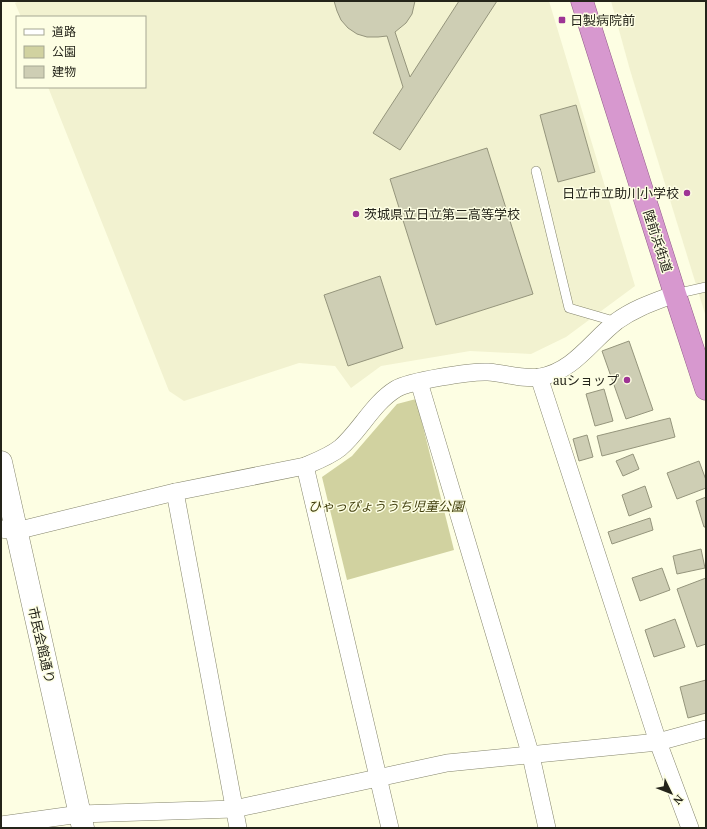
<svg xmlns="http://www.w3.org/2000/svg" width="707" height="829" font-family="'PT Serif','Noto Sans JP',serif">
	<style>
		.built { fill: #f2f2d0 }
		.green { fill: #d1d2a0 }
		.building { fill: #ceceb4; stroke: #95957c }
		.lines { fill: none; stroke-linecap: round; stroke-linejoin: round }
		.service-casing { stroke: #85856d; stroke-width: 10 }
		.minor-casing { stroke: #85856d; stroke-width: 18 }
		.tertiary-casing { stroke: #85856d; stroke-width: 23 }
		.trunk-casing { stroke: #925e88; stroke-width: 23 }
		.service { stroke: #fff; stroke-width: 9 }
		.minor { stroke: #fff; stroke-width: 17 }
		.tertiary { stroke: #fff; stroke-width: 22 }
		.trunk { stroke: #d798cf; stroke-width: 22 }
		.poi-dot { fill: #9e3495; stroke: #fdfee3; stroke-width: 1.5 }
		.labels { text-anchor: middle; stroke-width: 3; stroke-linejoin: round; paint-order: stroke }
		.poi-label { font-size: 13px; fill: #24241a; stroke: #fdfee3; text-anchor: start }
		.street-label { font-size: 13px; fill: #24241a; stroke: #fdfee3 }
		.park-label { font-size: 13px; font-style: italic; fill: #403e0c; stroke: #fdfee3 }
	</style>
	<rect width="100%" height="100%" fill="#fdfee3"/>
	<g class="built">
		<polygon points="19,1 549,1 635,286 566,337 531,354 470,351 381,366 351,388 335,366 299,363 184,401 169,391 48,87 145,87 145,17 21,17 15,3"/>
		<polygon points="611,1 706,1 706,317 630,70"/>
	</g>
	<polygon class="green" points="416,399 454,550 347,580 322,477 352,456 397,404"/>
	<g class="building">
		<polygon points="334,1 415,1 412,14 406,23 395,32 410,77 459,1 497,1 400,150 373,133 403,87 387,36 378,37 367,37 357,34 348,28 341,20 337,11"/>
		<polygon points="576,105 595,172 558,182 540,115"/>
		<polygon points="487,148 533,294 436,325 390,179"/>
		<polygon points="380,276 403,348 348,366 324,295"/>
		<polygon points="629,341 653,410 626,419 602,351"/>
		<polygon points="604,389 613,421 595,426 586,394"/>
		<polygon points="670,418 675,437 602,456 597,436"/>
		<polygon points="587,435 593,457 579,461 573,439"/>
		<polygon points="633,454 639,469 623,476 616,461"/>
		<polygon points="699,461 706,480 706,488 677,499 667,473"/>
		<polygon points="645,486 652,507 629,516 622,495"/>
		<polygon points="706,497 706,527 704,527 696,501"/>
		<polygon points="650,518 653,530 612,544 608,532"/>
		<polygon points="701,549 705,568 677,574 673,556"/>
		<polygon points="662,568 670,590 640,601 632,578"/>
		<polygon points="706,578 706,644 697,647 677,589"/>
		<polygon points="675,619 685,647 654,657 645,630"/>
		<polygon points="706,680 706,713 688,718 680,687"/>
	</g>
	<g class="lines">
		<defs>
			<g id="service">
				<polyline points="536,171 569,308 617,322"/>
				<polyline points="675,294 706,287"/>
			</g>
			<g id="minor">
				<polyline points="539,377 658,742 690,828"/>
				<polyline points="419,382 531,756 547,828"/>
				<polyline points="305,466 390,828"/>
				<polyline points="175,492 238,828"/>
				<path d="M1,529l15,2 159,-39 130,-26c12,-5 25,-10 35,-18 20,-17 33,-45 56,-59 13,-8 76,-18 92,-17 16,1 36,8 52,5 34,-6 51,-36 77,-56 18,-13 37,-19 58,-27"/>
				<polyline points="1,825 80,814 234,809 447,763 658,742 706,729"/>
			</g>
			<polyline id="tertiary" points="1,462 83,828"/>
			<polyline id="trunk" points="582,1 675,294 706,389"/>
		</defs>
		<use href="#service" class="service-casing"/>
		<use href="#minor" class="minor-casing"/>
		<use href="#tertiary" class="tertiary-casing"/>
		<use href="#trunk" class="trunk-casing"/>
		<use href="#service" class="service"/>
		<use href="#minor" class="minor"/>
		<use href="#tertiary" class="tertiary"/>
		<use href="#trunk" class="trunk"/>
	</g>
	<g class="poi-dot">
		<rect x="558" y="16" width="8" height="8" rx="2"/>
		<circle cx="687" cy="193" r="4"/>
		<circle cx="356" cy="214" r="4"/>
		<circle cx="627" cy="380" r="4"/>
	</g>
	<g class="labels">
		<g class="poi-label">
			<text x="570" y="25">日製病院前</text>
			<text x="679" y="198" text-anchor="end">日立市立助川小学校</text>
			<text x="364" y="219">茨城県立日立第二高等学校</text>
			<text x="619" y="385" text-anchor="end">auショップ</text>
		</g>
		<g class="street-label">
			<text transform="translate(658 241) rotate(72)" y="5">陸前浜街道</text>
			<text transform="translate(42 645) rotate(77)" y="5">市民会館通り</text>
		</g>
		<g class="park-label">
			<text x="386" y="511">ひゃっぴょううち児童公園</text>
		</g>
	</g>
	<rect width="707" height="829" fill="none" stroke="#24241a" stroke-width="4"/>
	<rect x="16" y="16" width="130" height="72" fill="#fdfee3" stroke="#a6a793"/>
	<rect x="24" y="29" width="20" height="6" fill="#ffffff" stroke="#a6a793"/>
	<text x="52" y="36" font-size="12" fill="#24241a">道路</text>
	<rect x="24" y="46" width="20" height="12" fill="#d1d2a0" stroke="#a6a793"/>
	<text x="52" y="56" font-size="12" fill="#24241a">公園</text>
	<rect x="24" y="66" width="20" height="12" fill="#ceceb4" stroke="#a6a793"/>
	<text x="52" y="76" font-size="12" fill="#24241a">建物</text>
	<g transform="translate(671 793) rotate(133)" stroke="#fdfee3" stroke-width="3" paint-order="stroke">
	<path d="M0-3L7 15L0 10L-7 15Z" fill="#24241a"/>
	<text y="-6" font-size="11" font-weight="bold" text-anchor="middle" fill="#24241a">N</text>
	</g>
</svg>
